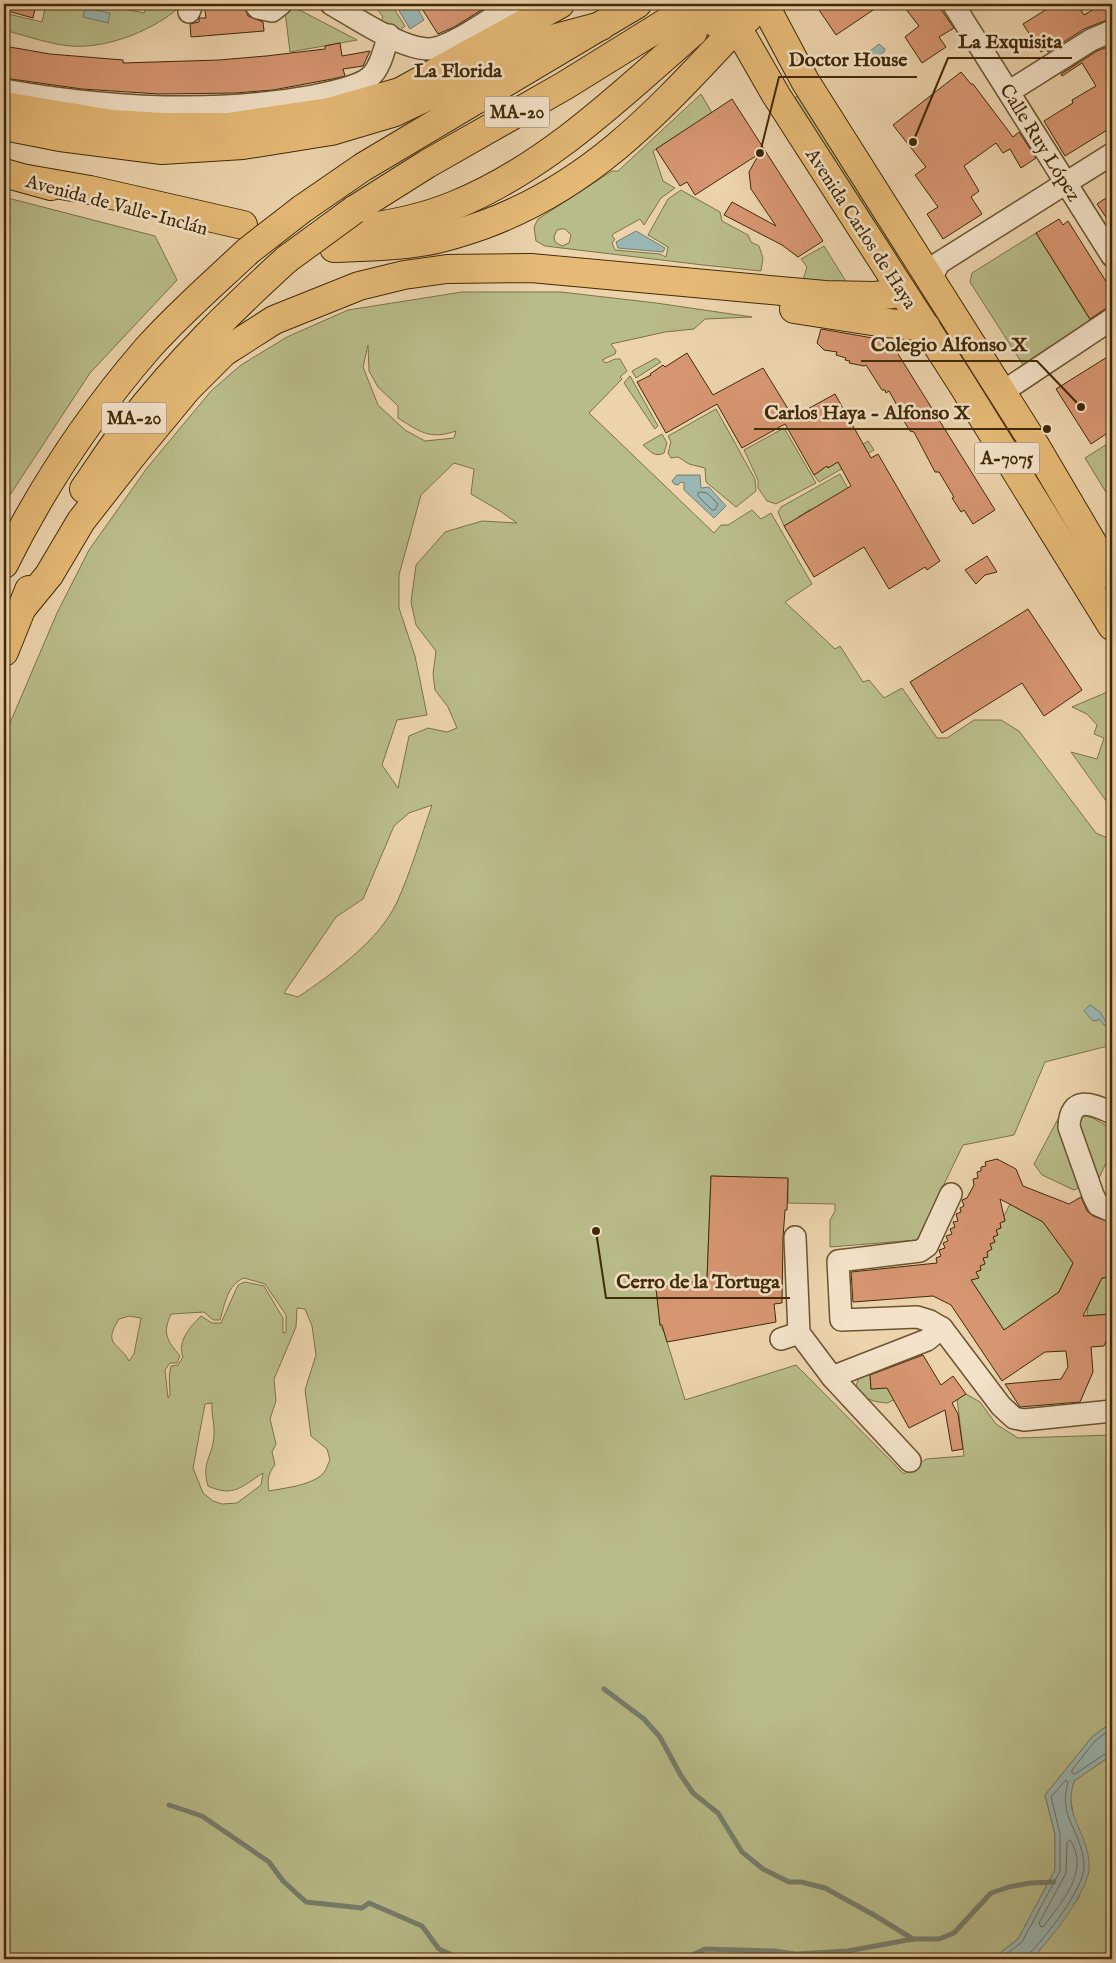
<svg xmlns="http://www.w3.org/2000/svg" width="1116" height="1963" font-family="'IM FELL English',serif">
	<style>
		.green { fill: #b8bc89; stroke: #7c7348; fill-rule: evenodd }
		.water { fill: #9ab6b2; stroke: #767e6d }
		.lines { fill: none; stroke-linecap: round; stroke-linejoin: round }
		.shore { stroke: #6d705c; stroke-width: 1 }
		.stream { stroke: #767e6d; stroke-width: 5 }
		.building { fill: #d79672; stroke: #402a06; fill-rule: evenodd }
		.minor-casing { stroke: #6b5430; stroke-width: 24 }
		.major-casing { stroke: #402a06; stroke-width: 30 }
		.highway-casing { stroke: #402a06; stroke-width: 30 }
		.minor { stroke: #f3e2c9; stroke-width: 21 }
		.major { stroke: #e6ba76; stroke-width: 28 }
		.highway { stroke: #e6ba76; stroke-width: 28 }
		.highway-bridge-casing { stroke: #402a06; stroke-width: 30; stroke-linecap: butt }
		.highway-bridge { stroke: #e6ba76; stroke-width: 28 }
		.labels { text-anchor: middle; stroke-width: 5; stroke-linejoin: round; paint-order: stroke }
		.shield { fill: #f3e2c9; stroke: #766140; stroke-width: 1 }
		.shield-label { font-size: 18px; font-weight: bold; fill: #402a06 }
		.street-label { font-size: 19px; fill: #402a06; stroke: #f3e2c9 }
		.neighbourhood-label { font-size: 20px; font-weight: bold; fill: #402a06; stroke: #f3e2c9 }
		.leader { fill: none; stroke: #402a06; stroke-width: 2 }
		.callout-dot { fill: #402a06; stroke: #f3e2c9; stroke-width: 2 }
		.callout-label { font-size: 20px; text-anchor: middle; font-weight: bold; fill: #402a06; stroke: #f3e2c9; stroke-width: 5; stroke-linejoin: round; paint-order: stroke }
	</style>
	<rect width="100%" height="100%" fill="#ecd3ac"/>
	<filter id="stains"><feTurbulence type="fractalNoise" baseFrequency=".004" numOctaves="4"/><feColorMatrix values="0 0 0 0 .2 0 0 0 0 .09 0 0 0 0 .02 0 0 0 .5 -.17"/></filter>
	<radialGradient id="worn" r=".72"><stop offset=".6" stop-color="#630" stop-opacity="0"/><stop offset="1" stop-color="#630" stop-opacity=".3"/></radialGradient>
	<g class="green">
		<path d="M46,4h55l43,9 3,-9h36c-26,25 -75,45 -112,42 -18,-1 -48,-11 -67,-16v-17l38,9z"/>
		<polygon points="385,4 391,4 405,26 400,31 381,20 383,17 377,9"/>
		<polygon points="290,5 357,40 290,52 285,11"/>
		<path d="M701,94l11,19 -59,38 10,30 12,7 -14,10 -17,27 -4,-6 -27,15 -1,2 3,3 -3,4 3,7 45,4 6,3 2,-10 -20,-12 20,-36 13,-9 39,22 2,9 26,14 3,7 8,4 4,12 -2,13 -58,-6 -158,-19 -9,-5 -2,-14 4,-8 74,-48h6zM561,229h4l6,6 -2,8 -7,3 -7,-4 -1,-5 3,-7z"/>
		<polygon points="799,95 898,253 895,256 793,99"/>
		<polygon points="4,197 155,236 177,280 90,373 4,504"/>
		<polygon points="1036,233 1092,323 1025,368 970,282 972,273"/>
		<polygon points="824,246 847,283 803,280 807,267 801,259"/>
		<path d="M462,292h99l95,11 96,14 -47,2 -11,10 -29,3 -54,12 5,7 -1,3 -13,6 4,3 9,-4h5l7,12 -7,6 2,2 -33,34 125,120 7,-8h7l24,-15 9,9 10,-6 41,71 -27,18 50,47 5,-3 23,36 6,-2 15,18 18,-10 35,50h10l27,-18h27l18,11 77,102 16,7v182h-6l-21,-11 9,10 5,-2 10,7h3v19l-67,17 -31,73 -51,10 -46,95 -87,7v-27l5,-9v-7l-47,-1v-24l-77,-3 -4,103 -51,9 4,37 4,7 21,68 111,-35 108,109 22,-15 38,-3 -7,-57 9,-5 14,8 16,22 22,14 94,-3v287l-20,15 -47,58 10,40v35l-37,69 -26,20h-988v-1216l6,-20 47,-110 32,-63 58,-82 64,-77 30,-26 46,-28 61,-27zM368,345l1,26 9,16 20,19v12c22,14 32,22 58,13l-2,7 -29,3 -20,-11 -27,-25 -15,-38zM454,463l20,6 -3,25 29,17 17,12 -35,-2 -37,11 -29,33 -5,37 5,23 20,26 -3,23 2,16 13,17 9,21 -10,4 -19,-4 -19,8 -11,52 -16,-23 15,-45 30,-5 -12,-59 -16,-48v-33l22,-80zM432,805c-11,32 -21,66 -35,97 -18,39 -64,71 -99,95l-14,-4 52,-76 27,-18 31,-73 15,-13zM244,1278l21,6 21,31v17l-3,1v-15l-19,-32 -19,-4 -7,3 -17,38h-9l-11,-7c-11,11 -24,25 -18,41l-5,8 -7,1c-3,11 -1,18 -1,28l-2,4 -3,-28 5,-7h7l3,-7c-13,-16 -18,-22 -9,-42l33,-2 9,8h7c5,-16 7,-35 24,-42zM297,1308l8,1 7,17 4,29 -11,35 6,46 16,13 3,11c-2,3 -3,8 -5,11 -9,14 -41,17 -56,20 -2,-10 -1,-18 6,-26l-3,-13 4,-8 -6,-25 6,-18 -2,-22 22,-52zM129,1316l12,2 -7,36 -5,7c-10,-19 -27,-15 -10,-42zM212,1403c-1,12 3,21 2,32 -1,22 -13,26 -6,51 26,12 34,0 55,-13l-2,12 -24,18 -15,1 -9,-3 -10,-8 -10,-25 12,-64z"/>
		<polygon points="924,298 928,298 954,339 954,344 951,346 922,301"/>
		<polygon points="964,354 1053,493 1112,592 1112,608 957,357"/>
		<polygon points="656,358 661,362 636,378 632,371"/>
		<polygon points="630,376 658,426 655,429 624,383"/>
		<polygon points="716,409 755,479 756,491 736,507 706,482 705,468 689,464 678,457 671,458 668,453 671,442 668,436"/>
		<polygon points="784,428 816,483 776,504 767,501 758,488 758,480 744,450"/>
		<path d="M662,434l5,9 -3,10c-9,5 -14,-2 -21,-8z"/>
		<polygon points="868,441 874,450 819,482 814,475 823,469 825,464 828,468"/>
		<polygon points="1112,441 1112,495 1109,497 1085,458"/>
		<polygon points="840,474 852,496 813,512 811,509 798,517 799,520 784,526 778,512 781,507"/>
		<polygon points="1112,690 1112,809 1071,752 1097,759 1104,738 1094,734 1097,725 1087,714 1072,707"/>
		<polygon points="1085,1116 1093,1118 1112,1129 1112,1150 1099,1178 1079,1125 1081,1119"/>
		<polygon points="1058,1119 1059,1130 1081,1187 1074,1190 1042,1175 1034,1164"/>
		<polygon points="1010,1204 1043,1222 1073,1263 1059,1292 1004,1330 971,1280 978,1278 976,1272 981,1270 980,1266 985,1264 983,1258 988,1257 987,1252 990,1244 995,1242 993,1237 998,1235 996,1230 1001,1228 1000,1223 1005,1221 1004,1216"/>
		<polygon points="1112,1277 1112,1314 1087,1316 1088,1306 1102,1278"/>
		<path d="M884,1367l4,2 15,27 -16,7c-13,-1 -26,-4 -31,-17l4,-12 15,-6v4l-5,1 1,16 14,-1z"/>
		<polygon points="1112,1755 1112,1959 1030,1959 1038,1952 1079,1897 1086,1847 1074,1820 1070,1795 1074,1781"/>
	</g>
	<g class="water">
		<polygon points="395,4 415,4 424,20 410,29"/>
		<polygon points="85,8 110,13 108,23 83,17"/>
		<polygon points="879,44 885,49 884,52 869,62 865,55"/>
		<polygon points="636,231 665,248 663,252 618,248 616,242"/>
		<polygon points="677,475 700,475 701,488 709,487 726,506 714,518 684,490 684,483 681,482 678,485 674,484 672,481"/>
		<polygon points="1090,1005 1100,1012 1106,1022 1112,1022 1112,1026 1104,1025 1099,1019 1096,1021 1092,1020 1084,1011"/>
		<path d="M1112,1722v33l-38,26c-9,30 4,39 12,66 2,6 4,17 3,23 -3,24 -40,72 -58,89h-39l26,-20 37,-69v-36l-10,-39 47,-58z"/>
	</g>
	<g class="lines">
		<g class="shore">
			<polygon points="701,492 707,493 718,504 715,510 712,510 698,496 698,493"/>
			<polyline points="1112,1728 1095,1741 1072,1770 1072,1773 1075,1774 1108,1752 1112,1751"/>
			<path d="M1070,1840c21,31 -9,62 -26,86l-3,1 -2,-4 27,-50 1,-30z"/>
			<path d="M1000,1959l22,-17 38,-71v-37l-9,-37 15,-17 2,2c-8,31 5,40 13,66 2,6 3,14 3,19 0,22 -40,72 -55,87l-1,5"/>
		</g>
		<g class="stream">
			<polyline points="604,1689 644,1719 660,1737 680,1774 693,1793 718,1813 742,1852 763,1869 789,1882 801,1882 825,1888 874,1915 913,1939"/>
			<polyline points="169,1805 202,1816 269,1862 283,1881 306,1902 362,1908 369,1903 422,1926 439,1949 461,1959"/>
			<polyline points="684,1959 705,1949 774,1951 796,1954 848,1951 913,1939 939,1939 954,1933 991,1893 1009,1887 1030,1883 1054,1882"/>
		</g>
	</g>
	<g class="building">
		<polygon points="4,4 36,4 33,18 4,10"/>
		<polygon points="204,4 243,4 248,16 263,22 264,31 191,37 190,24 199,22 199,18 206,18"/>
		<polygon points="419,4 491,4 454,27 438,34"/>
		<polygon points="815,4 882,4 836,35"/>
		<polygon points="902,4 941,4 942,11 954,28 939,37 946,47 922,63 905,37 919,26"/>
		<polygon points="1055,4 1077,4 1084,15 1103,4 1112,4 1112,18 1084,29 1048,52 1046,49 1041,52 1023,24"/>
		<polygon points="340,43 342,56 370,51 363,66 343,69 345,76 332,79 273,90 235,93 159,94 82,89 4,78 4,46 50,54 123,60 123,63 219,60 266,56 325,49 325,46"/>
		<polygon points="1112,45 1112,127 1065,156 1044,121 1073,103 1072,100 1096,86 1082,63 1062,76 1061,74 1097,51"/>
		<polygon points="961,72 971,84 973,84 1013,137 1019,132 1036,158 1021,168 1010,149 1003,153 996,143 964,166 979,191 971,197 982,214 943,239 927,214 938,207 915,175 926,167 893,125"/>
		<polygon points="732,99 823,241 798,257 782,245 724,215 732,202 776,226 751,189 749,172 759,154 695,195 687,182 680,186 656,149"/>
		<polygon points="1112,194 1112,226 1097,204"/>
		<polygon points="1059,219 1063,225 1068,221 1112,291 1112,307 1105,309 1090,319 1036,233"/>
		<polygon points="821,329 890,341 995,510 973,524 964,510 961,512 952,498 954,497 939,472 935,472 914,432 910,431 902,418 901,415 902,414 889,391 886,393 885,390 882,390 866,365 864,366 849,363 850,361 845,360 846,358 836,355 837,352 824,350 817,343"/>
		<polygon points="687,353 713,395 763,368 793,417 835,394 871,458 878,454 940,561 927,570 925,567 889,589 864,547 814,577 784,526 851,486 838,462 828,468 827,466 814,475 785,424 742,448 717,404 666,433 637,382 651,375 650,374 663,365 665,367"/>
		<polygon points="1112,354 1112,430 1091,444 1056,389"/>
		<polygon points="987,556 997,572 985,575 976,584 965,570"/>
		<polygon points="1028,609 1082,690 1044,716 1022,683 942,733 910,682"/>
		<path d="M997,1159l19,10 7,17 46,18 12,-7 6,14 6,5 19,7v54l-10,1 -19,38 29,-2v14l-8,18 -13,1 2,25 -13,30 -60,5 -15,-23 56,-5 7,-12 -2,-16 -21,1 -43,29 -51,-76 -18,-9 -80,6 -2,-30 86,-9 -1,-5 5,-2 -2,-6 6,-2 -2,-5 5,-2 -2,-5 6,-2 -2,-5 5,-2 -2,-5 5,-1 -2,-7 5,-2 -1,-4 4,-2 -2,-6 5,-2 7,-13 -1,-6 5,-1 -1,-6 4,-1v-4l5,-1 -1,-4zM1000,1199l43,23 30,41 -14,29 -55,38 -33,-50 8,-2 -3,-6 5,-2 -1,-4 5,-2 -2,-6 5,-1 -1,-5 5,-3 -2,-5 5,-2 -2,-5 5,-2 -2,-5 5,-2 -1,-5 5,-2z"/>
		<polygon points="711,1176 788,1178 787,1210 785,1210 783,1238 782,1303 774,1304 776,1322 667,1342 662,1325 660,1325 656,1288 707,1279"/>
		<polygon points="923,1355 941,1385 953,1376 966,1394 952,1403 958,1414 963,1449 952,1451 945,1410 909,1428 887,1388 871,1389 870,1375"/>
	</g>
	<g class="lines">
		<defs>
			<g id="minor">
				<polyline points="255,4 258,8 272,11 281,4"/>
				<path d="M331,4c25,14 70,45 98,45 21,0 66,-34 85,-45"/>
				<polyline points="953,4 1112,256"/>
				<polyline points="189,12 192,4"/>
				<path d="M4,90c102,18 207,25 309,6 15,-3 46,-9 57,-19 11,-10 14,-28 19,-42"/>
				<polyline points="1010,91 1091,40 1112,31"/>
				<polyline points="927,276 935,271 939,263 1112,154"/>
				<polyline points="1001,393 1112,319"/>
				<path d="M1112,1113c-20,-10 -42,-18 -43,14l24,68 5,10 14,6"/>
				<polyline points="951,1194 927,1246 920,1251 838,1261 841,1320 917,1317 930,1321 942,1328 1001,1406 1014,1418 1024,1420 1112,1411"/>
				<polyline points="795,1237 799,1333 832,1377"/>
				<polyline points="781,1339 799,1333"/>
				<polyline points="910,1461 832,1377 927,1340 942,1328"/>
			</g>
			<g id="major">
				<path d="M697,4c8,11 25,30 41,22 3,-2 7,-6 10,-8"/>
				<polyline points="728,4 737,27 776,95 962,384 1112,626"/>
				<polyline points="764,4 805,81 1032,440 1112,576"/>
				<polyline points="4,106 112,124 164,127 228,127 329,112 400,92 560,4"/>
				<polyline points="4,173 51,186"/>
				<path d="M334,248c29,-1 58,-1 87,-6 21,-3 42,-10 62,-17 110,-40 177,-116 254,-198"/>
			</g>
			<g id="highway">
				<polyline points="4,126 60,137 162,150 243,145 331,131 395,112 541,42 601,26"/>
				<polyline points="27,179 90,190 243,225"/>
				<polyline points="302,209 363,167 637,4"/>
				<polyline points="354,210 427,164 564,86 680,14"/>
				<path d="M359,229c33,-5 65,-11 96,-24 91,-37 165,-109 238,-173"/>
				<polyline points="794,309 878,322 926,327"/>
				<path d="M84,489c15,-21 29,-44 46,-65 47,-61 101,-114 157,-165"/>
				<path d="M4,564c38,-77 87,-150 143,-215 31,-35 67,-66 101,-98"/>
				<polyline points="22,608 49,575 81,521 135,452 187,389 224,352 274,320 359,286 404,275 447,269 531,268 825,295 875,296 892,294 902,291"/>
				<polyline points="4,652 29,590"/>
			</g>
		</defs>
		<use href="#minor" class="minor-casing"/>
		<use href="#major" class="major-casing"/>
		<use href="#highway" class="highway-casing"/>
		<use href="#minor" class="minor"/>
		<use href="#major" class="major"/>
		<use href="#highway" class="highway"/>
		<defs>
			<g id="highway-bridge">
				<polyline points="248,251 302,209"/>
				<polyline points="287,259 354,210"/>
			</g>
		</defs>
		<use href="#highway-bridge" class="highway-bridge-casing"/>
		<use href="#highway-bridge" class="highway-bridge"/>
	</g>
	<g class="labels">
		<g class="shield">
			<rect x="484.5" y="96.5" width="65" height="31" rx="4"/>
			<rect x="101.5" y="402.5" width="65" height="31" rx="4"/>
			<rect x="974.5" y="442.5" width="65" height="31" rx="4"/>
		</g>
		<g class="shield-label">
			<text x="517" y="118">MA-20</text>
			<text x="134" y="424">MA-20</text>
			<text x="1007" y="464">A-7075</text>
		</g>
		<g class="street-label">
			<text transform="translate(1041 142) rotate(58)" y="7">Calle Ruy López</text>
			<text transform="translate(117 204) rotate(15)" y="7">Avenida de Valle-Inclán</text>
			<text transform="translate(862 228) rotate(57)" y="7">Avenida Carlos de Haya</text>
		</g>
		<g class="neighbourhood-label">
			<text x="458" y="77">La Florida</text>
		</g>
	</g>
	<path class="leader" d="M913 142L948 58H1072M760 153L779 77H917M1081 407L1037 361H861M1047 429L980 429H754M596 1231L606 1298H790"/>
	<g class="callout-dot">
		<circle cx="913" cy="142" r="5"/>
		<circle cx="760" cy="153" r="5"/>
		<circle cx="1081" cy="407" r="5"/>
		<circle cx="1047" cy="429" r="5"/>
		<circle cx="596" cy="1231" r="5"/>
	</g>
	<g class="callout-label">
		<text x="1010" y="48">La Exquisita</text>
		<text x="848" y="66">Doctor House</text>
		<text x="949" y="351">Colegio Alfonso X</text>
		<text x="867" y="419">Carlos Haya - Alfonso X</text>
		<text x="698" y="1288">Cerro de la Tortuga</text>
	</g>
	<rect width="1116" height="1963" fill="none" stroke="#ecd3ac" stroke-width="20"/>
	<rect x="5" y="5" width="1106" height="1953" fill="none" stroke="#402a06" stroke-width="2.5"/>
	<rect x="10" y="10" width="1096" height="1943" fill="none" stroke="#402a06"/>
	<rect width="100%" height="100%" filter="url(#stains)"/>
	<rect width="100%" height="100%" fill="url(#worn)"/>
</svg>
